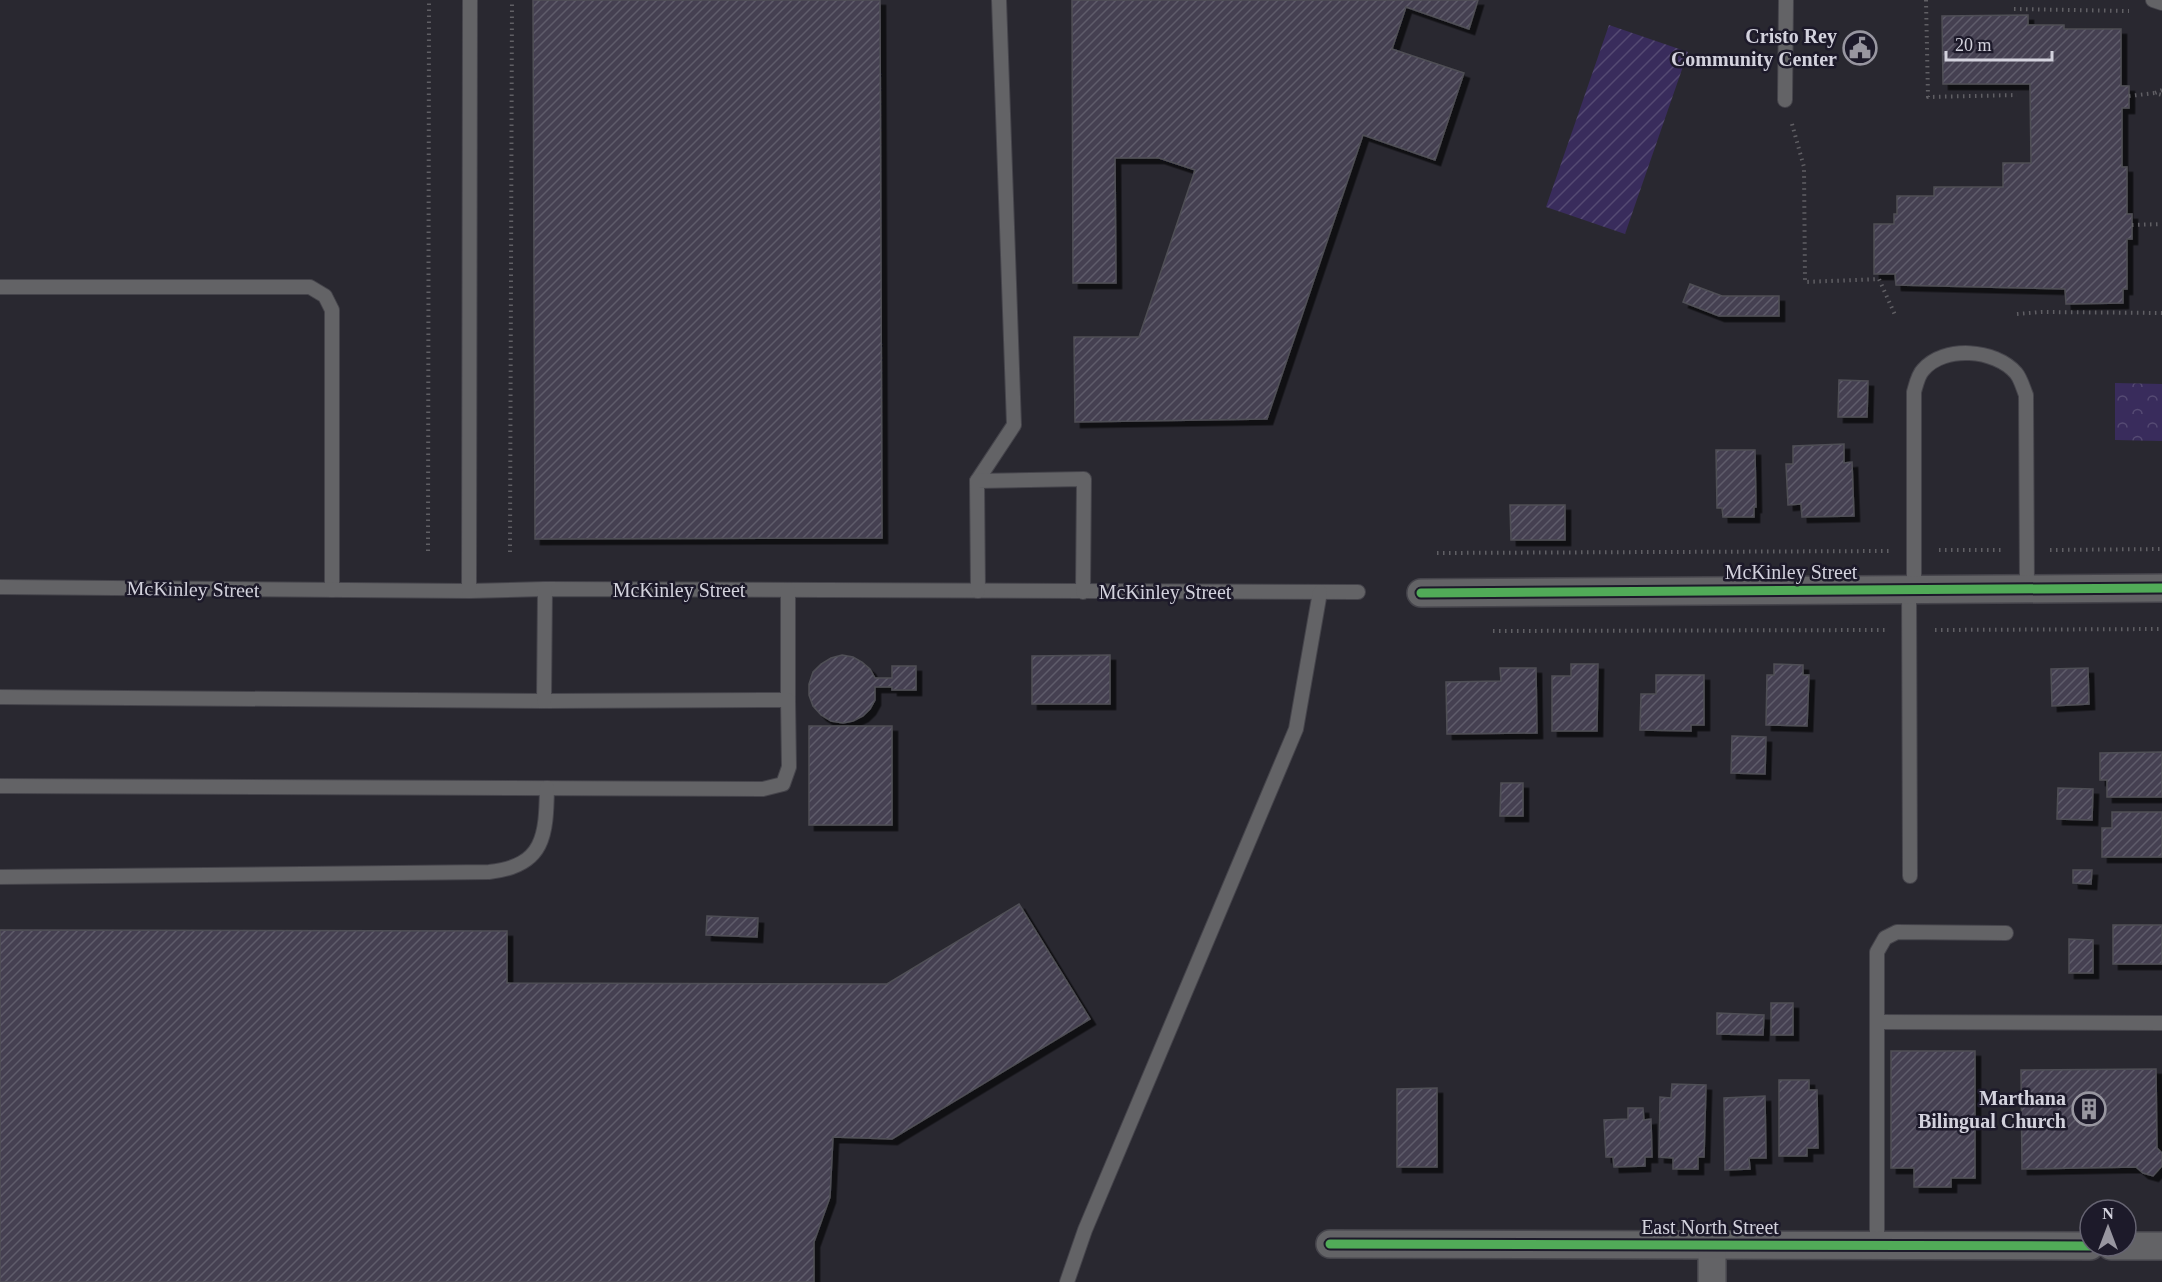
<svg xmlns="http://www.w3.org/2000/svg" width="2162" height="1282" font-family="'Times New Roman',serif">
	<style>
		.park { fill: url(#park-crowns) }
		.garden { fill: url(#garden-furrows) }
		.building { fill: url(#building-hatch); stroke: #504f56; stroke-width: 1.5; filter: url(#shadow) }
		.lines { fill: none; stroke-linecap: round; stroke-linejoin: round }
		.lane-casing { stroke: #45444b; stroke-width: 16 }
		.street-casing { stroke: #45444b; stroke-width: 30 }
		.path { stroke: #605f64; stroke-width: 4; stroke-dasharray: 1.5 4.5; stroke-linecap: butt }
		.lane { stroke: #636366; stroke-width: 14 }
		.street { stroke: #636366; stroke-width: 27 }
		.cycleway-casing { stroke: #1d1a2a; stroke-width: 13 }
		.cycleway { stroke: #51ab58; stroke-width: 9 }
		.labels { text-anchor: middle; stroke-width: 5; stroke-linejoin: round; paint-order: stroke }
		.poi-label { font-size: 20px; font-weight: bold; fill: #d3d2dd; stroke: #1d1a2a; text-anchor: end }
		.street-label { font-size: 20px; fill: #d3d2dd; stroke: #1d1a2a }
	</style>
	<defs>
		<pattern id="park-crowns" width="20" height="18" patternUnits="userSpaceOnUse" patternTransform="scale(1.5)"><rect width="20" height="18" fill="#392c5c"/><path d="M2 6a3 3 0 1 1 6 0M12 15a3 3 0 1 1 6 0" fill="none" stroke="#554a73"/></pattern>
		<pattern id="garden-furrows" width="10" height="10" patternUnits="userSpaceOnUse" patternTransform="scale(1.5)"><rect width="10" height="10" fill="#392c5c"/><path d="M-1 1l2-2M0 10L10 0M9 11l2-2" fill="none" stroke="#554a73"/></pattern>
		<pattern id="building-hatch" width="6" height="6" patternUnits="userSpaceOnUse" patternTransform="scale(1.5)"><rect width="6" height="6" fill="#444151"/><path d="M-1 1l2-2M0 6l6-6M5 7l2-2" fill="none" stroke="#5e5c6a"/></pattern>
		<filter id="shadow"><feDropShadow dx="5.5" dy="5.5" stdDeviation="0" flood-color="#0009"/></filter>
	</defs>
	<rect width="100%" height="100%" fill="#292830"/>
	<polygon class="park" points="2115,383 2162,384 2162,441 2115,440"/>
	<polygon class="garden" points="1609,25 1688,52 1625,234 1546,207"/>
	<g class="building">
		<polygon points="533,0 880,0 882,538 535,539"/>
		<polygon points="1072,0 1478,0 1469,29 1406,7 1392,49 1464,73 1435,160 1363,135 1267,419 1075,422 1074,337 1139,337 1195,170 1159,158 1115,158 1116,283 1073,283"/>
		<polygon points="2028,15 2028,25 2064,25 2064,29 2121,29 2121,86 2129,86 2129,108 2122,108 2122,167 2127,167 2127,214 2132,214 2132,239 2127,239 2127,289 2123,289 2123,303 2066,304 2065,289 1896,285 1895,274 1874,274 1874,224 1894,224 1894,214 1897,214 1897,196 1934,196 1934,187 2003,187 2003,163 2031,163 2030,84 1943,84 1942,16"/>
		<polygon points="1690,284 1722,296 1779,296 1779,316 1719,316 1683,302"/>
		<polygon points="1839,380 1868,381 1867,417 1838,417"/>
		<polygon points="1844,444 1844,463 1852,462 1854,516 1802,517 1801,504 1788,505 1786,464 1793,464 1793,446"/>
		<polygon points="1716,450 1755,450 1756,507 1754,507 1754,517 1723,517 1722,508 1717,508"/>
		<polygon points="1510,505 1565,505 1565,540 1511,540"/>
		<polygon points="842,655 853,657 862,662 870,669 875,678 892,678 892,666 916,666 916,690 892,690 892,687 875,687 875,700 870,709 863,716 853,721 843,723 831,721 821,715 813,706 809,695 809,684 813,672 821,664 831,658"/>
		<polygon points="1110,655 1110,704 1032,704 1032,656"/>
		<polygon points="1571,664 1598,664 1597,731 1552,731 1552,676 1571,676"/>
		<polygon points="1774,664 1803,665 1803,675 1809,675 1807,726 1766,725 1767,675 1774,675"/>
		<polygon points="1500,668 1536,668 1537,733 1447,734 1446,682 1501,681"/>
		<polygon points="2088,668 2089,704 2052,706 2051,669"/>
		<polygon points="1656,675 1704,675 1704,725 1691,725 1691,731 1640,730 1641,694 1656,694"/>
		<rect x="809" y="726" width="83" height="99"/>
		<polygon points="1732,736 1766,737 1765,774 1731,773"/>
		<polygon points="2162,752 2162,797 2107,797 2107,780 2100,780 2100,753"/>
		<polygon points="1501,783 1523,783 1523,816 1500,816"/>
		<polygon points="2058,788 2093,789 2092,820 2057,819"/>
		<polygon points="2112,812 2162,812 2162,857 2102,857 2102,828 2112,828"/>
		<polygon points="2073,870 2092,870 2091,884 2073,883"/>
		<polygon points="1019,904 1090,1019 892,1139 833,1137 830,1197 814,1242 814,1282 0,1282 0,930 507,931 507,983 887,984"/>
		<polygon points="707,916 758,918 757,937 706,935"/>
		<rect x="2113" y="925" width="49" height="39"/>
		<polygon points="2069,939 2093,940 2093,973 2069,973"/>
		<rect x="1771" y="1003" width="22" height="32"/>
		<polygon points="1717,1013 1764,1015 1763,1035 1717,1034"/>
		<polygon points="1891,1051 1975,1051 1975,1178 1951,1178 1951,1187 1914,1187 1914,1168 1891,1168"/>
		<polygon points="2156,1069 2157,1148 2162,1153 2162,1166 2153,1176 2143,1173 2136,1167 2022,1169 2021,1070"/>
		<polygon points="1779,1080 1809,1080 1809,1090 1817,1090 1818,1148 1807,1148 1807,1156 1779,1156"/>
		<polygon points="1672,1084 1706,1085 1704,1157 1698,1157 1698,1169 1673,1169 1673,1158 1659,1157 1660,1097 1671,1098"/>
		<polygon points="1437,1088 1437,1167 1397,1167 1397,1089"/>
		<polygon points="1765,1096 1766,1158 1749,1158 1750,1169 1725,1170 1724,1098"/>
		<polygon points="1628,1108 1643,1108 1644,1120 1651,1119 1652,1157 1645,1157 1645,1166 1614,1167 1613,1157 1606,1157 1604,1120 1628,1119"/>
	</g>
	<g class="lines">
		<defs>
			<g id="lane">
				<polyline points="2153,0 2162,3"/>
				<polyline points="1785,100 1786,0"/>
				<polyline points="0,287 310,287 325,296 332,310 332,590"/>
				<polyline points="977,481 1014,425 999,0"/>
				<polyline points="0,587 469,591 545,589 1358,592"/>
				<polyline points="1909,589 1910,876"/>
				<path d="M1914,589v-197c2,-7 4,-17 9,-22 21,-25 72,-21 93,3 5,6 7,15 10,22l1,194"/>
				<polyline points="788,590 788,700"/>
				<polyline points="469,591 470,0"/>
				<polyline points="978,591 977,481 1084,479 1083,592"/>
				<polyline points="0,697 544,701 788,700 789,767 783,784 763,789 0,786"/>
				<polyline points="544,701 545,589"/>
				<path d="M0,877l489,-5c56,-6 57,-37 58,-84"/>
				<polyline points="1877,1022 2162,1023"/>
				<polyline points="1877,1246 1877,952 1885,938 1897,932 2006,933"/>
				<polyline points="1067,1282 1085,1230 1296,729 1320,592"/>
			</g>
			<g id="street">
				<polyline points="1421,593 2162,588"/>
				<polyline points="1330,1244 2090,1246"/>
				<polyline points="1712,1246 1712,1282"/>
				<polyline points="2111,1246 2162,1246"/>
			</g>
		</defs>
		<use href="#lane" class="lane-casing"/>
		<use href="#street" class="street-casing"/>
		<g class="path">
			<polyline points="1926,0 1928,97 2017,95"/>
			<polyline points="2014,9 2129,11"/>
			<polyline points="2162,90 2155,93 2162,95"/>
			<polyline points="2129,96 2155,93"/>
			<polyline points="1792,124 1804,167 1805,282 1879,279 1895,315"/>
			<polyline points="2132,225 2162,224"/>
			<polyline points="2017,314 2041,312 2162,313"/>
			<polyline points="1939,550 2003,550"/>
			<polyline points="2050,550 2162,549"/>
			<polyline points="428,551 429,0"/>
			<polyline points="510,552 512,0"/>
			<polyline points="1437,553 1889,551"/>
			<polyline points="1935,630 2162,629"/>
			<polyline points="1493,631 1885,630"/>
		</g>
		<use href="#lane" class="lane"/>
		<use href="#street" class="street"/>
		<defs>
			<g id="cycleway">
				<polyline points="1421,593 2162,588"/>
				<polyline points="1330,1244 2090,1246"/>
			</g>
		</defs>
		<use href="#cycleway" class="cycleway-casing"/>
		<use href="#cycleway" class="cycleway"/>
	</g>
	<defs>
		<symbol id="civic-ring" viewBox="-11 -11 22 22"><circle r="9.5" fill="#1d1a2a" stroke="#9896a0" stroke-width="1.5"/><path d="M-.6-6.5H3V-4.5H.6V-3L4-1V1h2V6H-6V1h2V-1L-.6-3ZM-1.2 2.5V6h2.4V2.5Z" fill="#9896a0"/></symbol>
		<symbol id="building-ring" viewBox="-11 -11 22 22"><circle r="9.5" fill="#1d1a2a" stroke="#9896a0" stroke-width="1.5"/><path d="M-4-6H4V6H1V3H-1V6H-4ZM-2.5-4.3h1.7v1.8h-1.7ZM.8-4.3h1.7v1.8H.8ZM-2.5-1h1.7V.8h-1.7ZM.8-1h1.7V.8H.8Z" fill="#9896a0"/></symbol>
	</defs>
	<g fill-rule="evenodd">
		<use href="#civic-ring" x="1841" y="29" width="38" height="38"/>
		<use href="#building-ring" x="2070" y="1090" width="38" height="38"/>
	</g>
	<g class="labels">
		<g class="poi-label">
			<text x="1837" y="43">Cristo Rey<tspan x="1837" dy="23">Community Center</tspan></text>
			<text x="2066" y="1105">Marthana<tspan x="2066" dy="23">Bilingual Church</tspan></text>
		</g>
		<g class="street-label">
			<text x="1791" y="579">McKinley Street</text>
			<text transform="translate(193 589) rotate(1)" y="7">McKinley Street</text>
			<text x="679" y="597">McKinley Street</text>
			<text x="1165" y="599">McKinley Street</text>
			<text x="1710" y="1234">East North Street</text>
		</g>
	</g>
	<g transform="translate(2108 1228)"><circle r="28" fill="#1d1a2a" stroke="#666472" stroke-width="1.5"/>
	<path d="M0-4.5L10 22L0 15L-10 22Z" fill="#9896a0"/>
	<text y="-9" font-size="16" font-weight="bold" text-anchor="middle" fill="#d3d2dd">N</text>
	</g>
	<path d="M1946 51v9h106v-9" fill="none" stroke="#d3d2dd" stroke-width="3"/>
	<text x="1955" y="51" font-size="18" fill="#d3d2dd" stroke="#1d1a2a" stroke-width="4.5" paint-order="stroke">20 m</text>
</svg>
